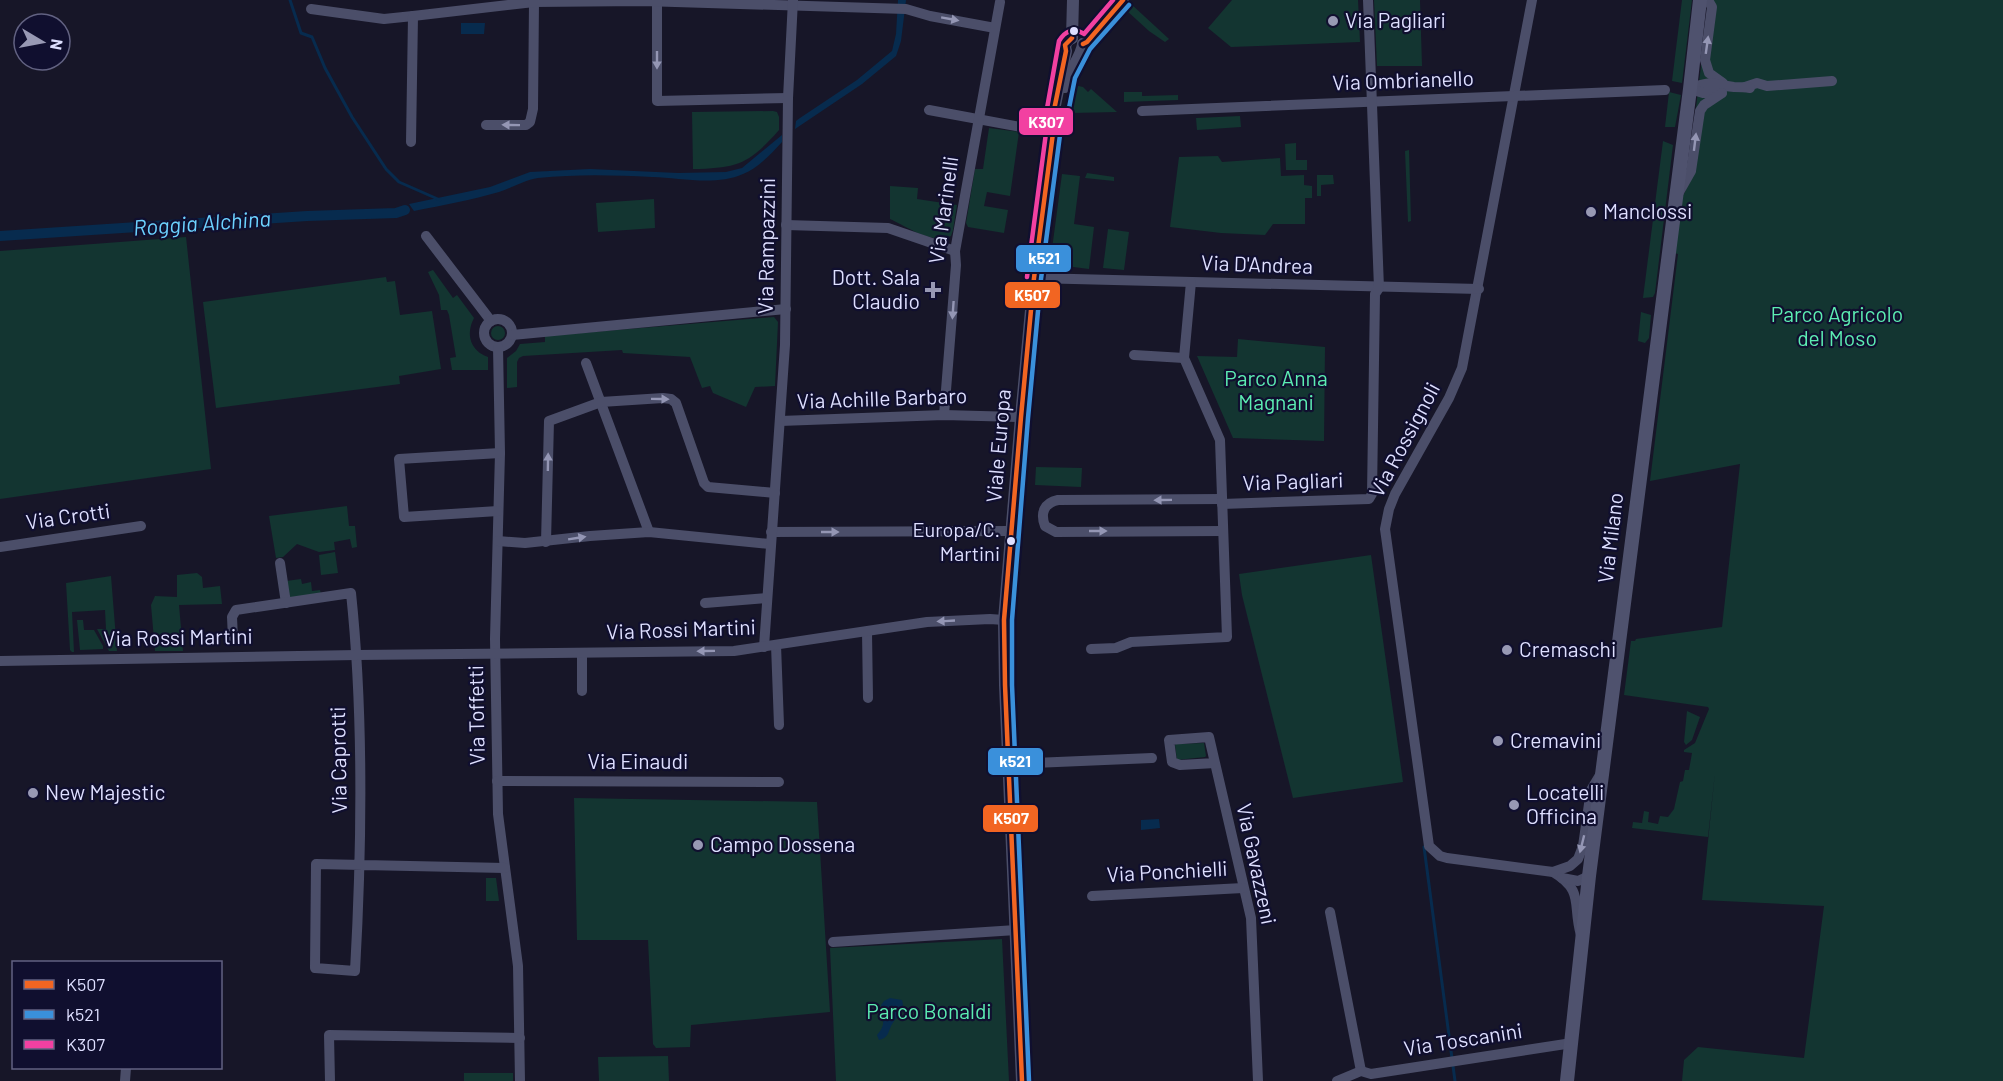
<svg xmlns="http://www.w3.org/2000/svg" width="2003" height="1081" font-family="Barlow,sans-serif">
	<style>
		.green { fill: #133531 }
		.water { fill: #072b4e }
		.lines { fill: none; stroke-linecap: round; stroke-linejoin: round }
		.stream { stroke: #072b4e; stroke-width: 3 }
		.canal { stroke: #072b4e; stroke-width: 10 }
		.minor { stroke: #4b4e69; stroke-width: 10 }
		.tertiary { stroke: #4b4e69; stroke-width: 12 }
		.secondary { stroke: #4f526e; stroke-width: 14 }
		.bus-1-casing { stroke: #100f2f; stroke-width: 9 }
		.bus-2-casing { stroke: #100f2f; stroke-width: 9 }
		.bus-3-casing { stroke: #100f2f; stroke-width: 9 }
		.bus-1 { stroke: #f26522; stroke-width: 4.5 }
		.bus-2 { stroke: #3a90db; stroke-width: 4.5 }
		.bus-3 { stroke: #f240a1; stroke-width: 4.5 }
		.oneway { fill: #9496b4 }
		.poi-dot { fill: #9899b4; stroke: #100f2f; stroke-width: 2 }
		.bus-dot { fill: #dedfff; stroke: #100f2f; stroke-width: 2 }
		.labels { text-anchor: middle; stroke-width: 4.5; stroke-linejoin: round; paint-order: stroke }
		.bus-label { font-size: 20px; fill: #dedfff; stroke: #100f2f; text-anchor: end }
		.poi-label { font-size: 21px; fill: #dedfff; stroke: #100f2f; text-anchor: start }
		.street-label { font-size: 21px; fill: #dedfff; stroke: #100f2f }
		.park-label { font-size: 21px; fill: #5cedb2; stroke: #100f2f }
		.water-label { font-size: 22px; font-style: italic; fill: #6cd2ff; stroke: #100f2f }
		.line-badge { stroke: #100f2f; stroke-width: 2 }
		.badge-label { font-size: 16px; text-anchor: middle; font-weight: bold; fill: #fff }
	</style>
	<rect width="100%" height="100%" fill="#171628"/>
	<g class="green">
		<polygon points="1232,0 1358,0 1360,42 1231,47 1208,28"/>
		<polygon points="1374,0 1420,0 1422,66 1377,66"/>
		<polygon points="1682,0 1692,0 1682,83 1672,81"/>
		<polygon points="1709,0 2003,0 2003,1081 1682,1081 1684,1060 1698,1047 1804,1058 1824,906 1702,900 1715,773 1708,837 1632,828 1633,822 1642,823 1644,811 1649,812 1648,822 1658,824 1660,816 1668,817 1674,809 1680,782 1683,781 1685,770 1689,770 1692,753 1684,752 1684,750 1695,743 1709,709 1708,707 1624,695 1631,641 1635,641 1636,639 1722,627 1740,464 1650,481 1678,254 1674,253 1681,199 1686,190"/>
		<polygon points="1131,4 1169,39 1165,42 1149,31 1126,10"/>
		<polygon points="1074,85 1083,87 1088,92 1091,89 1117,112 1071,113"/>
		<polygon points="1124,92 1142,92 1142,96 1178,95 1178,100 1124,102"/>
		<polygon points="1669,92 1681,95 1675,127 1665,127"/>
		<path d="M773,111l4,1 2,5v13c-30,34 -41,38 -86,39l-1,-57z"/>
		<polygon points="1240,116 1241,127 1197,130 1196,118"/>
		<polygon points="989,128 1019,132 1010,196 987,192 984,206 1008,210 1004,233 968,227 966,223 975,169 983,169"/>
		<polygon points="1663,141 1673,145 1655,293 1653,297 1643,298"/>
		<polygon points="1296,143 1296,160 1307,160 1307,170 1286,170 1285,144"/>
		<polygon points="1409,150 1411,221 1408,222 1405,151"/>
		<polygon points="1218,156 1222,162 1280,158 1281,176 1304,175 1304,185 1312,186 1312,198 1305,198 1305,224 1273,224 1265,235 1221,233 1170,227 1179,157"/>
		<polygon points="1087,173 1114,177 1114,181 1085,178"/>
		<polygon points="1062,174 1080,176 1074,224 1094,227 1089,269 1050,264"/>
		<polygon points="1317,175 1333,175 1334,184 1321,185 1321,196 1317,196"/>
		<path d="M890,186l28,2 -1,11 40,6 -4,25 -2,6c-19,9 -43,-9 -61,-17z"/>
		<polygon points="654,199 655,228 598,232 596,203"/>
		<polygon points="1108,229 1129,232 1124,270 1103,268"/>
		<polygon points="186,237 211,469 0,499 0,251"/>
		<path d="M433,270l20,28 4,-3 17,23c-9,17 -3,33 14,39v13h-36l-2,-12 6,-1 -7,-42 -2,-5h-6l-2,-15 -11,-23z"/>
		<polygon points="386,277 387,282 395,281 400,315 432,311 441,369 399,376 400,384 216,408 203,302"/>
		<polygon points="1641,312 1651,315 1649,338 1645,343 1638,341"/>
		<polygon points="774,317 778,322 775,386 755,387 746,407 713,393 710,386 702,388 690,357 623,353 622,350 523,356 519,358 517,362 517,387 507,388 507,358 516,351 520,344 545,342 545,336"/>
		<circle cx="498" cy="333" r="7"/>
		<polygon points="1238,339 1325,347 1324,441 1233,438 1197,356 1237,357"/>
		<polygon points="1036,467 1082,468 1081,487 1035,485"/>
		<polygon points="347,506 349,526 355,526 357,547 352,548 350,539 334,542 335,550 319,552 297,544 283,557 276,558 269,516"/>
		<polygon points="335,552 338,573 321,575 319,555"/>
		<polygon points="1371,555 1403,782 1293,798 1242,595 1239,574"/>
		<polygon points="197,573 202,577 203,588 220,586 222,604 179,605 183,651 155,651 151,605 155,596 177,597 177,575"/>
		<polygon points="111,576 117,651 109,651 97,629 106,629 105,610 72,612 74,652 72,652 70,650 66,583"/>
		<polygon points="301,579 302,584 311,582 312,591 320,590 321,594 290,599 286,581"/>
		<polygon points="77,620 83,620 84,630 94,630 103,646 103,649 80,650"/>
		<polygon points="1687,711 1700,717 1692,740 1686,745 1684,742"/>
		<polygon points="1204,743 1206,756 1205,757 1177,760 1175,745 1176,744"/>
		<polygon points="574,798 817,802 830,1012 691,1025 690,1047 656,1048 653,1044 648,940 577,940"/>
		<polygon points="486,878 496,878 499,901 486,901"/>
		<polygon points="1002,939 1009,1081 836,1081 830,948"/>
		<polygon points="668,1056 669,1081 599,1081 598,1057"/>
		<rect x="464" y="1073" width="49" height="8"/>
	</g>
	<g class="water">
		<polygon points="898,0 906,0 901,41 896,56 862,84 795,129 796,121 800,118 857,80 892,51 896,34"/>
		<polygon points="461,23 485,23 484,34 461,34"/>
		<path d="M782,135v7c-11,12 -24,26 -39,32 -27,12 -62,4 -91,3 -38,-2 -76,-3 -114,1 -14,2 -26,10 -39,14 -27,8 -56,13 -85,19l-5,-7 81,-17 40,-15 60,-3 88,4 48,-1 16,-4z"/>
		<polygon points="1159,819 1160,828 1141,830 1141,820"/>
		<path d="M890,998l12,2c4,12 -6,16 -11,26 -3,7 -3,12 -12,14l-2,-5c11,-13 4,-15 4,-30l3,-4z"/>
	</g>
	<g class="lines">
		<g class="stream">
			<polyline points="290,0 301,33 312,37 325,68 352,117 386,169 399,182 440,200"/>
			<polyline points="1424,847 1455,1081"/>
		</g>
		<polyline class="canal" points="0,236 307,216 396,213 405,210"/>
		<g class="minor">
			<path d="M1532,0l-70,368 -13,30 -54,96 -6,15 -4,20 44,317 11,10 7,2 106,14c32,19 19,33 28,63"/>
			<polyline points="1708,0 1712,7 1705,60 1709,73 1723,83"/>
			<polyline points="657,1 657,101 788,98"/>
			<polyline points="311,9 384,19 413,16"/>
			<polyline points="1745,87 1757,83 1767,86 1832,81"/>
			<path d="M1690,89c23,-10 23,-4 44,-2 6,0 10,0 16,1"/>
			<polyline points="1690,89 1703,93 1722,93"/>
			<polyline points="929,110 1053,133"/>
			<polyline points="1142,111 1665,90"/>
			<polyline points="486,125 526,125 530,122 533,109 534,2"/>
			<polyline points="411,142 413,16 534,2 643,1 906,9 930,16 995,28"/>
			<polyline points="1678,194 1691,171 1700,111 1704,105 1722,93"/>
			<polyline points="786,225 888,228 955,251"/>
			<polyline points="426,236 491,321"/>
			<polyline points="1034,278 1479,289"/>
			<circle cx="498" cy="333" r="14"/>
			<polyline points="512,335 786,309"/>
			<polyline points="498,347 500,453 495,639 498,814 518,966 520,1081"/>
			<polyline points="1134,355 1184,358"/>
			<polyline points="586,363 649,532"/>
			<polyline points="944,415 956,265 955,251 1000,2"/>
			<polyline points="780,421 944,415 1021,417"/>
			<path d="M1222,499l-164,1c-14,3 -18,13 -13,26l11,6 167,-1"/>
			<polyline points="1222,504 1369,499 1372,494 1375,294 1379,288 1368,0"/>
			<polyline points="498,511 404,517 399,459 500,453"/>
			<polyline points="771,532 1012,531"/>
			<polyline points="498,541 525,543 590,536 649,532 770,544"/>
			<polyline points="546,542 549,421 601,402 663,398 671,399 676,403 704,483 708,487 775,493"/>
			<polyline points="0,547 141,526"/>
			<polyline points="280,563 286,603"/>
			<polyline points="705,603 767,598"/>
			<polyline points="867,632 868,698"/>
			<path d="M233,639l-1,-22 4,-7 115,-17c13,124 11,254 4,378l-40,-3 1,-104 189,4"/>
			<polyline points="776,645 779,725"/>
			<polyline points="764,647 785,345 788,98 793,0"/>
			<polyline points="1091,649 1116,648 1131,642 1227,637 1220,440 1184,358 1191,282"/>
			<polyline points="582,653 582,691"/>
			<polyline points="0,661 357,655 734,651 927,622 990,619 1004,620"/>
			<polyline points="1215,763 1180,765 1172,762 1169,740 1209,737 1251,918 1258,1081"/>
			<polyline points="1008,764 1152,758"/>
			<polyline points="497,781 779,782"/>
			<polyline points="1553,872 1570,866 1578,859 1583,846 1591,790 1600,775"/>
			<polyline points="1562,878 1578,881 1589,876"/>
			<polyline points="1092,896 1243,888"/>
			<polyline points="1330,912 1361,1071"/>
			<polyline points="833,942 1016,930"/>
			<polyline points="125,1081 126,1068"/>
			<polyline points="330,1081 329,1035 520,1038"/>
			<polyline points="1337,1081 1361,1071 1371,1074 1572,1043"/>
		</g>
		<g class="tertiary">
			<polyline points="1072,38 1073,0"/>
			<polyline points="1083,44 1087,42 1123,0"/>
			<path d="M1065,87c3,-15 17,-31 18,-43"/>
			<path d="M1022,1081l-17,-396 -1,-65 17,-203 13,-139 19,-145v-18l13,-64c-2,-6 0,-11 6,-13"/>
		</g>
		<polyline class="secondary" points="1567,1081 1589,876 1690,89 1700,0"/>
		<defs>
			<g id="bus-1">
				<polyline points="1083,44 1087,42 1123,0"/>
				<polyline points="1022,1081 1005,685 1004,620 1021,417 1034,278 1053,133 1053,115 1066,51 1065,45 1072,38"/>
			</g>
			<polyline id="bus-2" points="1029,1081 1012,685 1012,620 1028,418 1041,279 1060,135 1067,118 1075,78 1090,49 1129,5"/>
			<path id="bus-3" d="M1027,277l19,-144v-19l13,-73c6,-10 15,-14 25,-7l29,-34"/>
		</defs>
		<use href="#bus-1" class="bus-1-casing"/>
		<use href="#bus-2" class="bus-2-casing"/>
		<use href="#bus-3" class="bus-3-casing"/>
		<use href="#bus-1" class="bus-1"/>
		<use href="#bus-2" class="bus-2"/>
		<use href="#bus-3" class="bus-3"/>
	</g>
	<defs><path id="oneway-solid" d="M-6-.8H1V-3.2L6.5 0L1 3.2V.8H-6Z" transform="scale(1.5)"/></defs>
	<g class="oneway">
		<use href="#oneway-solid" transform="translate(950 19) rotate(10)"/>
		<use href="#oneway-solid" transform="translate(1707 45) rotate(-82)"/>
		<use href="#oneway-solid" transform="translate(657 60) rotate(90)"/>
		<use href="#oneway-solid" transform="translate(511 125) rotate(-179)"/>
		<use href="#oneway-solid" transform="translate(1695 142) rotate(-83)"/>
		<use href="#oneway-solid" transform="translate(953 310) rotate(94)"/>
		<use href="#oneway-solid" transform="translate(660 399) rotate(1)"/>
		<use href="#oneway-solid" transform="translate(548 462) rotate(-89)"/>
		<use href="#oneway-solid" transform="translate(1163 500) rotate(179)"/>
		<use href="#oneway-solid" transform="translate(1098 531)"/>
		<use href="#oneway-solid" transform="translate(830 532)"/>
		<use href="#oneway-solid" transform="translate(577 538) rotate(-9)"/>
		<use href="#oneway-solid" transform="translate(946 621) rotate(177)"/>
		<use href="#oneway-solid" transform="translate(706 651) rotate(179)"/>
		<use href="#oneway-solid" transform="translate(1582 844) rotate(104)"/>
	</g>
	<g class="poi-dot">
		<circle cx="1333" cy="21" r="6"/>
		<circle cx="1591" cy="212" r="6"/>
		<path d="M930 281h6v6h6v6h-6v6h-6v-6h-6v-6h6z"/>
		<circle cx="1507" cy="650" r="6"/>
		<circle cx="1498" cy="741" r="6"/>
		<circle cx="33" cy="793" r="6"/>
		<circle cx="1514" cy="805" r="6"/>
		<circle cx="698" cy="845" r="6"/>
	</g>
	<g class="bus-dot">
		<circle cx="1074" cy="31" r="5"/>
		<circle cx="1011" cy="541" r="5"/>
	</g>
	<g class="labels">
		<g class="bus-label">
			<text x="1000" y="537">Europa/C.<tspan x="1000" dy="24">Martini</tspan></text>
		</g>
		<g class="poi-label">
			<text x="1345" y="28">Via Pagliari</text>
			<text x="1603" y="219">Manclossi</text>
			<text x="920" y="285" text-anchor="end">Dott. Sala<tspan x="920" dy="24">Claudio</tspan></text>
			<text x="1519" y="657">Cremaschi</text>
			<text x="1510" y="748">Cremavini</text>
			<text x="45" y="800">New Majestic</text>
			<text x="1526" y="800">Locatelli<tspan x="1526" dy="24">Officina</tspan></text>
			<text x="710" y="852">Campo Dossena</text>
		</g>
		<g class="street-label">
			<text transform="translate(1403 81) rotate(-2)" y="7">Via Ombrianello</text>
			<text transform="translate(944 210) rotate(-82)" y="7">Via Marinelli</text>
			<text transform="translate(767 246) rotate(-89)" y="7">Via Rampazzini</text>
			<text transform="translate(1257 265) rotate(2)" y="7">Via D'Andrea</text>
			<text transform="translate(882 399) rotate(-2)" y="7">Via Achille Barbaro</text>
			<text transform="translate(1405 440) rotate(-62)" y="7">Via Rossignoli</text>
			<text transform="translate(999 446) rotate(-85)" y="7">Viale Europa</text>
			<text transform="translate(1293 482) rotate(-2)" y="7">Via Pagliari</text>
			<text transform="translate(68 517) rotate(-8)" y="7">Via Crotti</text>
			<text transform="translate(1611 538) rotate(-83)" y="7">Via Milano</text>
			<text transform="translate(681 630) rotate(-2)" y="7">Via Rossi Martini</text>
			<text transform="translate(178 638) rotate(-1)" y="7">Via Rossi Martini</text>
			<text transform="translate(477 715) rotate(-91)" y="7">Via Toffetti</text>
			<text transform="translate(339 760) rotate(-91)" y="7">Via Caprotti</text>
			<text x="638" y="769">Via Einaudi</text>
			<text transform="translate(1256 864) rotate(78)" y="7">Via Gavazzeni</text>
			<text transform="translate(1167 872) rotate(-3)" y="7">Via Ponchielli</text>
			<text transform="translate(1463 1040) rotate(-9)" y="7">Via Toscanini</text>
		</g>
		<g class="park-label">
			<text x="1837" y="322">Parco Agricolo<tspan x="1837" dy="24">del Moso</tspan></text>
			<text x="1276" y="386">Parco Anna<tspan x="1276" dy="24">Magnani</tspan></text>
			<text x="929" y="1019">Parco Bonaldi</text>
		</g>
		<g class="water-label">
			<text transform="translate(202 223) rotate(-4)" y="8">Roggia Alchina</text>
		</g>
	</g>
	<g class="line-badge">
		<rect x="1018" y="107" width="56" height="29" rx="6" fill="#f240a1"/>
		<rect x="1015" y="244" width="57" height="29" rx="6" fill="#3a90db"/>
		<rect x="1004" y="281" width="57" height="28" rx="6" fill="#f26522"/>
		<rect x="987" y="747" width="57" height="29" rx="6" fill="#3a90db"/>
		<rect x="982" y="804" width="57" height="29" rx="6" fill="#f26522"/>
	</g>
	<g class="badge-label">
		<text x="1046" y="128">K307</text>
		<text x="1044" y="264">k521</text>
		<text x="1032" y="301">K507</text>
		<text x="1015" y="767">k521</text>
		<text x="1011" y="824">K507</text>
	</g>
	<rect x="12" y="961" width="210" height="108" fill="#100f2f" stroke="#626282" stroke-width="1.5"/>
	<rect x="24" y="980" width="30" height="9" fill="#f26522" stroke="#626282" stroke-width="1.5"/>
	<text x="66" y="991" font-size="18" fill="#dedfff">K507</text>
	<rect x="24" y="1010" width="30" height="9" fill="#3a90db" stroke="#626282" stroke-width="1.5"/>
	<text x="66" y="1021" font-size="18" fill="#dedfff">k521</text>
	<rect x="24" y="1040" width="30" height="9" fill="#f240a1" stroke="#626282" stroke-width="1.5"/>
	<text x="66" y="1051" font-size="18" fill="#dedfff">K307</text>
	<g transform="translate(42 42) rotate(100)"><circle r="28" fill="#100f2f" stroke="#626282" stroke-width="1.5"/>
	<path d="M0-4.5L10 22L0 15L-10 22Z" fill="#9899b4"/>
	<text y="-9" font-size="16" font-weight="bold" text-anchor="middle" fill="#dedfff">N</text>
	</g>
</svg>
